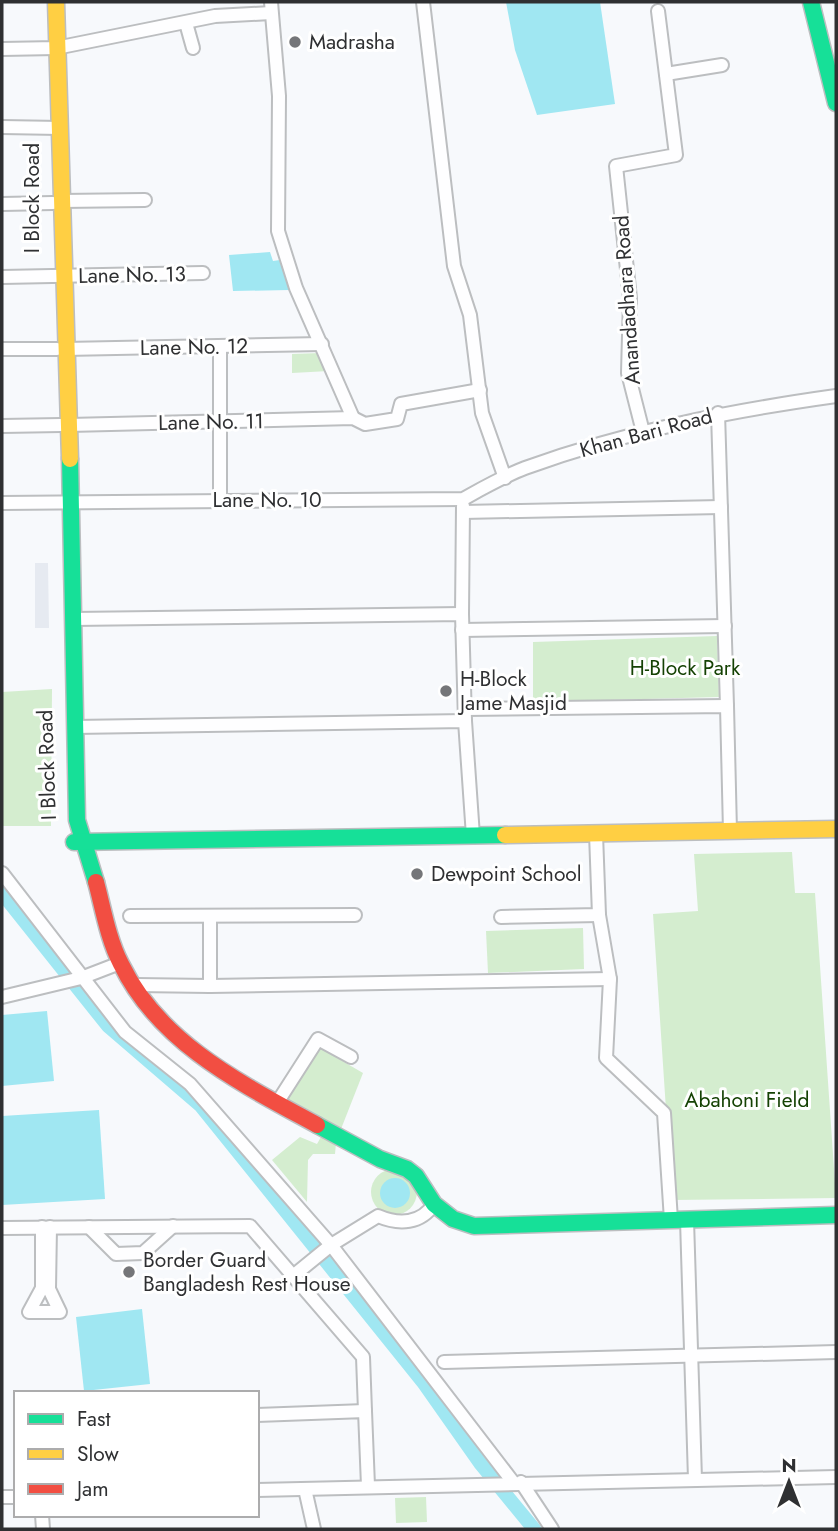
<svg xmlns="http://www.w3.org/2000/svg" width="838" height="1531" font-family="Jost,sans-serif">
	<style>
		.built { fill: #e6eaf1 }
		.green { fill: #d4edcf }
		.water { fill: #a0e7f2 }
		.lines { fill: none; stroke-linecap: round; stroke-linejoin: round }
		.canal { stroke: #a0e7f2; stroke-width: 14 }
		.street-casing { stroke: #bcbec0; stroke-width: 16 }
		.fast-casing { stroke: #bcbec0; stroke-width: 19 }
		.slow-casing { stroke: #bcbec0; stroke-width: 19 }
		.jam-casing { stroke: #bcbec0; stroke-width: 19 }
		.street { stroke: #fefeff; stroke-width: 12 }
		.fast { stroke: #16e098; stroke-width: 16 }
		.slow { stroke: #ffcf43; stroke-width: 16 }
		.jam { stroke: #f24e42; stroke-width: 16 }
		.poi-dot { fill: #757679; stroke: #fff; stroke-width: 2.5 }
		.labels { text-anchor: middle; stroke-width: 6; stroke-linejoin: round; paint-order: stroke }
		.poi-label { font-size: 21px; fill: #2f3032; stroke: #fff; text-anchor: start }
		.street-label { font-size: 21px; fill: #2f3032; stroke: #fff }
		.park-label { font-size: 21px; fill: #154204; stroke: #fff }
	</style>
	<rect width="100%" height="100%" fill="#f7f9fc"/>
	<polygon class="built" points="35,563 48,563 49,628 35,628"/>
	<g class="green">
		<polygon points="321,353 329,371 292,373 292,354"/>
		<polygon points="717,636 719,697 533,702 533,642"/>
		<polygon points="52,689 51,826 2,826 2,692"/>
		<polygon points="792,852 795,893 815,893 836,1198 672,1200 653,914 698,911 694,854"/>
		<polygon points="583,928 584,969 488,973 486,931"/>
		<polygon points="320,1048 363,1073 341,1129 286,1100"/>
		<polygon points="300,1137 317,1144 321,1137 336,1143 335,1154 313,1154 308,1160 307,1202 272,1160"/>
		<circle cx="394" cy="1192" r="23"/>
		<polygon points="426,1497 427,1522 396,1523 395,1498"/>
	</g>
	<g class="water">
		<polygon points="506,2 600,2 615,104 537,115 515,50"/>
		<polygon points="270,252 273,261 280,260 289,290 233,291 229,255"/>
		<polygon points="47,1011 54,1081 2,1086 2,1015"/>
		<polygon points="99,1110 105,1199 2,1205 2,1116"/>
		<circle cx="395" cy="1193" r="15"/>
		<polygon points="142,1309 150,1384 84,1391 76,1317"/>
	</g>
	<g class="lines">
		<polyline class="canal" points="2,893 108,1026 201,1106 423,1382 480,1463 534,1529"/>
		<defs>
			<g id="street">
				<polyline points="271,2 279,96 278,231 296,288 353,418"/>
				<polyline points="423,2 454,266 470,315 482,413 505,478"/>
				<polyline points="186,23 193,48"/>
				<polyline points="2,49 56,48 215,16 271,13"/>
				<polyline points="666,74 722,65"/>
				<polyline points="2,127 60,128"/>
				<polyline points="61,201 145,200"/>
				<polyline points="2,204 53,203"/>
				<polyline points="2,277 203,273"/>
				<polyline points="220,346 220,501"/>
				<polyline points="2,349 57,349"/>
				<polyline points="65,349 322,344"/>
				<polyline points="718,413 727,706"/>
				<polyline points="69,425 353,418 365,424 397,419 401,404 480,390"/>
				<polyline points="2,426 61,425"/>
				<polyline points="643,432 628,373 630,298 616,166 676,155 658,11"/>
				<path d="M2,503l461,-4c20,-11 41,-23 62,-31 102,-37 204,-57 311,-72"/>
				<polyline points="463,512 721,507"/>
				<polyline points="462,614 463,506"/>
				<polyline points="73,619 462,614 465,721"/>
				<polyline points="462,630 725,626"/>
				<polyline points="465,709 727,706 730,831"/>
				<polyline points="74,727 465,721 473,836"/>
				<polyline points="2,873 125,1032 190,1084 331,1245 513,1482"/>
				<polyline points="599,915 610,979 606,1058 664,1113 671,1220"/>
				<polyline points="130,916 355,915"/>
				<polyline points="501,917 599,915 596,834"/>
				<polyline points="136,985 210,986 210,917"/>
				<polyline points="210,986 610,979"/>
				<polyline points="2,997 81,978 120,963"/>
				<polyline points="277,1103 318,1039 351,1057"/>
				<polyline points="687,1220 695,1479"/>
				<polyline points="42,1227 42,1288 29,1312 60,1312 49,1289 50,1227"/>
				<polyline points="89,1227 116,1254 143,1253 173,1226"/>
				<polyline points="2,1228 250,1226 363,1357 365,1411"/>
				<path d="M293,1276l38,-31 47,-29c21,9 43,8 56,-12"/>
				<polyline points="444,1362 836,1352"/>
				<polyline points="257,1415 365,1411 368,1486"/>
				<polyline points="521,1482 552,1529"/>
				<polyline points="305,1489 314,1529"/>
				<polyline points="257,1490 836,1477"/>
				<polyline points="2,1497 16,1497"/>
				<polyline points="42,1515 43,1529"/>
			</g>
			<g id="fast">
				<polyline points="811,2 836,103"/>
				<polyline points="70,459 77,820 96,882"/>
				<polyline points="74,842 505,835"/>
				<polyline points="317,1125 380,1159 407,1169 416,1176 434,1204 453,1219 474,1226 836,1215"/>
			</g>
			<g id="slow">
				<polyline points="56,2 70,459"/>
				<polyline points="505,835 836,829"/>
			</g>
			<path id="jam" d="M96,882c7,26 12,57 25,82 39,80 121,120 196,161"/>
		</defs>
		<use href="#street" class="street-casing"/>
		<use href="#fast" class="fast-casing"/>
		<use href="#slow" class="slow-casing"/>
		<use href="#jam" class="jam-casing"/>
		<use href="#street" class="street"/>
		<use href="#fast" class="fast"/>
		<use href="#slow" class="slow"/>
		<use href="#jam" class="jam"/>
	</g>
	<g class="poi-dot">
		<circle cx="295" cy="42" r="7"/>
		<circle cx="446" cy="691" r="7"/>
		<circle cx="417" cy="874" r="7"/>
		<circle cx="129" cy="1272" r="7"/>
	</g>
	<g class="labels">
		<g class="poi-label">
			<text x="309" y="49">Madrasha</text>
			<text x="460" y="686">H-Block<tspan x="460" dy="24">Jame Masjid</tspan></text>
			<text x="431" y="881">Dewpoint School</text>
			<text x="143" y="1267">Border Guard<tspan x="143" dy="24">Bangladesh Rest House</tspan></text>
		</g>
		<g class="street-label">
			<text transform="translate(32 198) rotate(-90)" y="7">I Block Road</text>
			<text transform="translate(132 275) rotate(-1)" y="7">Lane No. 13</text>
			<text transform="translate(627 300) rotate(-94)" y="7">Anandadhara Road</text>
			<text transform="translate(194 347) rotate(-1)" y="7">Lane No. 12</text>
			<text transform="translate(211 422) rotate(-1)" y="7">Lane No. 11</text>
			<text transform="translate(646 433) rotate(-15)" y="7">Khan Bari Road</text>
			<text x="267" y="507">Lane No. 10</text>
			<text transform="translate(47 765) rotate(-92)" y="7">I Block Road</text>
		</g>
		<g class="park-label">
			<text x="685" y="675">H-Block Park</text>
			<text x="747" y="1107">Abahoni Field</text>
		</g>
	</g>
	<rect width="838" height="1531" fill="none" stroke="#2f3032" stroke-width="7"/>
	<rect x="14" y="1391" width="245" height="126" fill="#ffffff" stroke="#acacad" stroke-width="2"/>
	<rect x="28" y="1414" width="35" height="10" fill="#16e098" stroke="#acacad" stroke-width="2"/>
	<text x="77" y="1426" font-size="21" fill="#2f3032">Fast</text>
	<rect x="28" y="1449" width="35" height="10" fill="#ffcf43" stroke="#acacad" stroke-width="2"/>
	<text x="77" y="1461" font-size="21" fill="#2f3032">Slow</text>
	<rect x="28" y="1484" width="35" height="10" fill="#f24e42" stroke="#acacad" stroke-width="2"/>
	<text x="77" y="1496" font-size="21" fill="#2f3032">Jam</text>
	<g transform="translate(789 1482)" stroke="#ffffff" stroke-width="5" paint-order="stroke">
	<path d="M0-5L12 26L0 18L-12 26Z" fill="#2f3032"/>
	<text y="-10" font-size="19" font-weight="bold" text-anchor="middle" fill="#2f3032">N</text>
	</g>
</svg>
